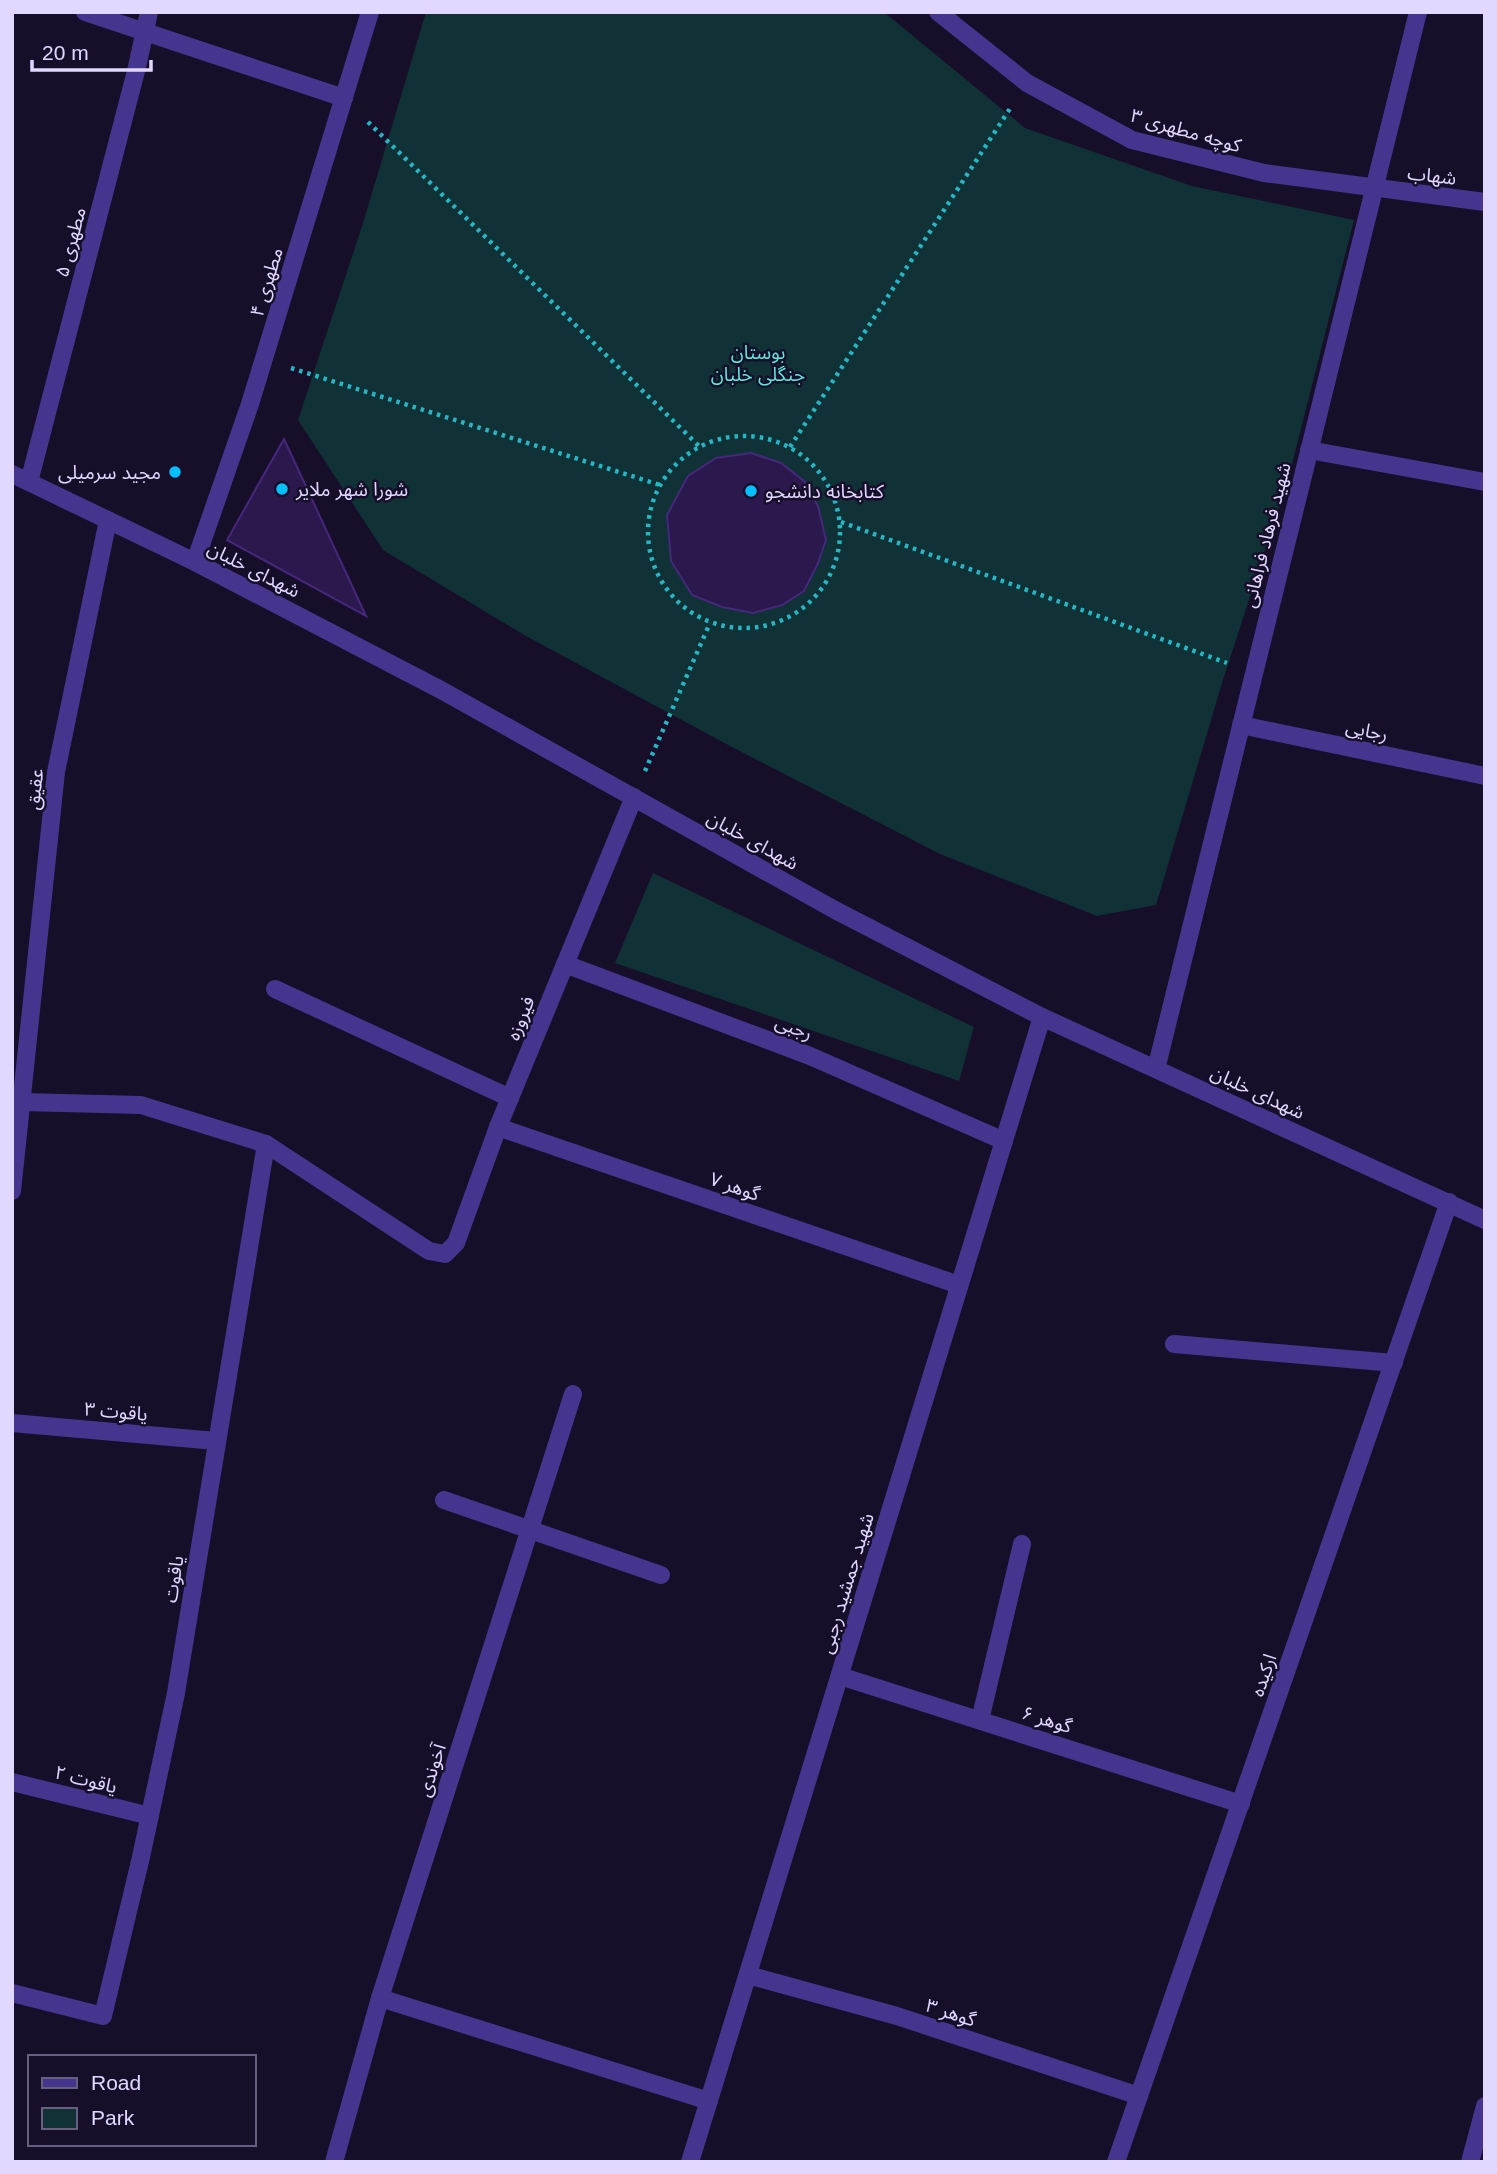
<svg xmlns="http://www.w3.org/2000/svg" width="1497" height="2174" font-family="Helvetica,'Noto Sans Arabic',sans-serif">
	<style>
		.green { fill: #103135 }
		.building { fill: #2b184d; stroke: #45287b; stroke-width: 2 }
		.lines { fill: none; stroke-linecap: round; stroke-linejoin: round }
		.path { stroke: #24b7c6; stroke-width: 4.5; stroke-dasharray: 3.5 5; stroke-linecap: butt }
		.minor { stroke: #46358e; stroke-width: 18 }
		.tertiary { stroke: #46358e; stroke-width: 18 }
		.poi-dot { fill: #03c0ff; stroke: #170e2a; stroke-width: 2.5 }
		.labels { text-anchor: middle; stroke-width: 5; stroke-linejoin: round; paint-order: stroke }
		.street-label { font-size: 19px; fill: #e2d7ff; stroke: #170e2a }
		.park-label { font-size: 19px; fill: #57ebdc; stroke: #170e2a }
		.poi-label { font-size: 19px; fill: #e2d7ff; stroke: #170e2a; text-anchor: start }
	</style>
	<rect width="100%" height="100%" fill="#170e2a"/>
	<g class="green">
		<polygon points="426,12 884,12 1025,128 1192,186 1354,220 1289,476 1223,680 1156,905 1097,916 940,854 730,746 526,636 383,550 298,420 363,223"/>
		<polygon points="653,873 974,1027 959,1081 615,963"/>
	</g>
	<g class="building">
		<polygon points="284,439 366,616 227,540"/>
		<polygon points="751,453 781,463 804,481 818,506 826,540 818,563 804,591 782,605 753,613 722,607 692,595 671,561 667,515 688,476 716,458"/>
	</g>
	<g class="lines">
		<g class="path">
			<polyline points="368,122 700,447"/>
			<polyline points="291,368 660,485"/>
			<circle cx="744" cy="532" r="96"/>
			<polyline points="790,447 1011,107"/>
			<polyline points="841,522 1227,663"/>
			<polyline points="645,771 710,623"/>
		</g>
		<g class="minor">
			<polyline points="85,12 344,98"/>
			<polyline points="938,12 1027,83 1132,140 1264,173 1485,202"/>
			<polyline points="1309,450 1485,482"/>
			<polyline points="29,482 136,71 149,12"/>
			<polyline points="195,562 250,404 370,12"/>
			<polyline points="1241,725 1485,776"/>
			<polyline points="565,964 810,1056 1004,1141"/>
			<polyline points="275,989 510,1098"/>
			<polyline points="1156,1069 1418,12"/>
			<polyline points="22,1102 141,1105 266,1144 429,1251 445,1254 456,1243 498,1127 634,797"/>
			<polyline points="498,1127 959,1285"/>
			<polyline points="12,1191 56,772 108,520"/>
			<polyline points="1174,1344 1394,1363"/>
			<polyline points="12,1423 216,1441"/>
			<polyline points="444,1500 661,1575"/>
			<polyline points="840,1676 1241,1804"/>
			<polyline points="980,1720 1022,1544"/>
			<polyline points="12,1782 150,1816"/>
			<polyline points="748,1975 897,2016 1139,2096"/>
			<polyline points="12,1993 103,2016 141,1857 176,1693 266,1144"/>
			<polyline points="380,1998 709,2101"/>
			<polyline points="334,2162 380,1998 573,1394"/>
			<polyline points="690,2162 1042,1017"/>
			<polyline points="1116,2162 1449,1202"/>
			<polyline points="1470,2162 1485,2106"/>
		</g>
		<polyline class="tertiary" points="12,474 195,562 441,690 835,910 1042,1017 1485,1220"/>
	</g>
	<g class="poi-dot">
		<circle cx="175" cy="472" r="7"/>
		<circle cx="282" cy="489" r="7"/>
		<circle cx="751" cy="491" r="7"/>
	</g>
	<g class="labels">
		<g class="street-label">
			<text transform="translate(1186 130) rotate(16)" y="7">کوچه مطهری ۳</text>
			<text transform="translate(1432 175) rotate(7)" y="7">شهاب</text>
			<text transform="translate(70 242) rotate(-75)" y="7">مطهری ۵</text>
			<text transform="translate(266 282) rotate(-73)" y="7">مطهری ۴</text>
			<text transform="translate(1266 535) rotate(-76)" y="7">شهید فرهاد فراهانی</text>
			<text transform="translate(254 569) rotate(27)" y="7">شهدای خلبان</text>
			<text transform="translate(1367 730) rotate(12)" y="7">رجایی</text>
			<text transform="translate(34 789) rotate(-83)" y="7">عقیق</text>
			<text transform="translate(753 840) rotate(29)" y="7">شهدای خلبان</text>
			<text transform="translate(520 1018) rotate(-68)" y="7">فیروزه</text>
			<text transform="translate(794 1027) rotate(21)" y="7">رجبی</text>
			<text transform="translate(1258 1092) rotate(25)" y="7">شهدای خلبان</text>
			<text transform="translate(735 1186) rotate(19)" y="7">گوهر ۷</text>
			<text transform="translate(116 1411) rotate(5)" y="7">یاقوت ۳</text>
			<text transform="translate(173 1579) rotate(-81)" y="7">یاقوت</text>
			<text transform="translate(846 1583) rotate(-73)" y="7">شهید جمشید رجبی</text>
			<text transform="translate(1263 1675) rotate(-71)" y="7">ارکیده</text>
			<text transform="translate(1047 1719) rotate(17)" y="7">گوهر ۶</text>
			<text transform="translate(431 1770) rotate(-72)" y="7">آخوندی</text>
			<text transform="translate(86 1779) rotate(14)" y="7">یاقوت ۲</text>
			<text transform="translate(951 2012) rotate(18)" y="7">گوهر ۳</text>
		</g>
		<g class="park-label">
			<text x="758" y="359">بوستان<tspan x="758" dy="22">جنگلی خلبان</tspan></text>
		</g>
		<g class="poi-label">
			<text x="161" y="479" text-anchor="end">مجید سرمیلی</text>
			<text x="296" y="496">شورا شهر ملایر</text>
			<text x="765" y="498">کتابخانه دانشجو</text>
		</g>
	</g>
	<rect width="1497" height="2174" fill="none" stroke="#e2d7ff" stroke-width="28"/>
	<rect x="28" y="2055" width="228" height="91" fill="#170e2a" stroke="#685e7f" stroke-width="2"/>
	<rect x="42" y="2078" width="35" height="10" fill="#46358e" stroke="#685e7f" stroke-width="2"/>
	<text x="91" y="2090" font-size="21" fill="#e2d7ff">Road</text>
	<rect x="42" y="2108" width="35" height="21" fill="#103135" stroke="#685e7f" stroke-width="2"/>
	<text x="91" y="2125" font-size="21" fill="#e2d7ff">Park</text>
	<path d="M32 60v10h119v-10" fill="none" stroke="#e2d7ff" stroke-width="3.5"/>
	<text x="42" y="60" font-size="21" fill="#e2d7ff" stroke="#170e2a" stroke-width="5" paint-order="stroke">20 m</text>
</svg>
